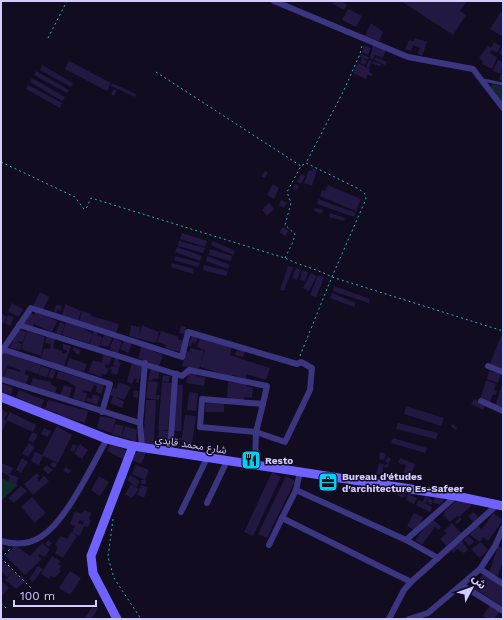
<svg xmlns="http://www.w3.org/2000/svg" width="504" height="620" font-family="'Work Sans','Noto Sans Arabic',sans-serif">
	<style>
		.green { fill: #0f2a2a }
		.building { fill: #221842; fill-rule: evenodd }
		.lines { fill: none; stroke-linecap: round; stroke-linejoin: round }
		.path { stroke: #2ab5b4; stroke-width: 1; stroke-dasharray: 2 3; stroke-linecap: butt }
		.lane { stroke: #3c3581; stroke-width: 3 }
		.street { stroke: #3c3581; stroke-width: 6 }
		.secondary { stroke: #6f62ff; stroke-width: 9 }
		.labels { text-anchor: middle; stroke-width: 3; stroke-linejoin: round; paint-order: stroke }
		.street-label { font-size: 10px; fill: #d4cbff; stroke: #110c20 }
		.poi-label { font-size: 10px; font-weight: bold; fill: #d4cbff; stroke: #110c20; text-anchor: start }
	</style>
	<rect width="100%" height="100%" fill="#110c20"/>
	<g class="green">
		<polygon points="492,84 503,86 503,104 491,90"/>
		<polygon points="1,478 18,485 1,501"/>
	</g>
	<g class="building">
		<polygon points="334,1 341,1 347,5 344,10 333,4"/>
		<polygon points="401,1 467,1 460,11 466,15 453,35"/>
		<polygon points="348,9 362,16 356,27 342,20"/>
		<polygon points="501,12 503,14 503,37 490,29"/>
		<polygon points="371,23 383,32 379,41 365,36"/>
		<polygon points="415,38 427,42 422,56 418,54 420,48 413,45 411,51 405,49 409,40 414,41"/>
		<polygon points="494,42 501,46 497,53 492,50 489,53 497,57 492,69 482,64 483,62 479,58 488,46 491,48"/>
		<polygon points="364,45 371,48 368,55 362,52"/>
		<polygon points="373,45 386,50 383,58 375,55 373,60 370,58"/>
		<polygon points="503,46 503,53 502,55 499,53"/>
		<polygon points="361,54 369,57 368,60 360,57"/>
		<polygon points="376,57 387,62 385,65 374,60"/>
		<polygon points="362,58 367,61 365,65 360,63"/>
		<polygon points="369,60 372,61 369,68 366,67"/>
		<polygon points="498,60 503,62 501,74 493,71"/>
		<polygon points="69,61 111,83 107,91 65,69"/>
		<polygon points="373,61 381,64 380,66 372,64"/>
		<polygon points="358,63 370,69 369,72 373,74 372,76 367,75 366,79 353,73"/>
		<polygon points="42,65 73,83 71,87 40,70"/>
		<polygon points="36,71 69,90 67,93 34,75"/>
		<polygon points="501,74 503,75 502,81 499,79"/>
		<polygon points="32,78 65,97 62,101 30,82"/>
		<polygon points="112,83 136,94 135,97 111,86"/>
		<polygon points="28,85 62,103 60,108 26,89"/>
		<polygon points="496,86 499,87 497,94 494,93"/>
		<polygon points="502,88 503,89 503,96 500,95"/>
		<polygon points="114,89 117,91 114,96 111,94"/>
		<polygon points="313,168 317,170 312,186 304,183 309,170 312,171"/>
		<polygon points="265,171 268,173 264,178 261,176"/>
		<polygon points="301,174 305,176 301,184 297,182"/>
		<polygon points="273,184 279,188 274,199 267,195"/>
		<polygon points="295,184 299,186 297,190 293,188"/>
		<polygon points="328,185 361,199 356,211 320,196 322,190 325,191"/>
		<polygon points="318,199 356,213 354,217 317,204"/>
		<polygon points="281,200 287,203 284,208 279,205"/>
		<polygon points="269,203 274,209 267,216 262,210"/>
		<polygon points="315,208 323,210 322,214 314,211"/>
		<polygon points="330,213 345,218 344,221 329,217"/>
		<polygon points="283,227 289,231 285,236 279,232"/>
		<polygon points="182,233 207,241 205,247 180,239"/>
		<polygon points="179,241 205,248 203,253 178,246"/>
		<polygon points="213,241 235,251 233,255 211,245"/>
		<polygon points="177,247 202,256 200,261 175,252"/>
		<polygon points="210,249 232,256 231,261 209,255"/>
		<polygon points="175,256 200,263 198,267 174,260"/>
		<polygon points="207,256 230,265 228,269 206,261"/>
		<polygon points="172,263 194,269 193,274 171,267"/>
		<polygon points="204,265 228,271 226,276 203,270"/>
		<polygon points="288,266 293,267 284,291 280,290"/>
		<polygon points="296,268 301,270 297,280 292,277"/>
		<polygon points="302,270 308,272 305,281 300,280"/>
		<polygon points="311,273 317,276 309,291 303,288"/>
		<polygon points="318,275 324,278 316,297 310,295"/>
		<polygon points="334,286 370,299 369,303 333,291"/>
		<polygon points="40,292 49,297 43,310 33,306"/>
		<polygon points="332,293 356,303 354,307 330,298"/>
		<polygon points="12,303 23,309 19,317 8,311"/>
		<polygon points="65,304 81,311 78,321 62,316"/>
		<polygon points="56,305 62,306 61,311 57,309 56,313 54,312"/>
		<polygon points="35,311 57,321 52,332 34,324 33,327 23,323 27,315 29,316 31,313 34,315"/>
		<polygon points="82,311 91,314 91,316 119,324 116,333 79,322"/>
		<polygon points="2,314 7,317 3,324 1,322"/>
		<polygon points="8,315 14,318 10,326 5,323"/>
		<polygon points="60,322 65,324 61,335 56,333"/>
		<polygon points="66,322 85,329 81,338 85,330 93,334 89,343 62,335"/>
		<polygon points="131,325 140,327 139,336 142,325 159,332 156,343 129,336"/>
		<polygon points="181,326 186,327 185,334 179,333"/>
		<polygon points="17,329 26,332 23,342 19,341 18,343 22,344 20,350 10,348"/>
		<polygon points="94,330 98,331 97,335 102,337 99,347 90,344"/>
		<polygon points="27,331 45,337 41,356 21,349"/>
		<polygon points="161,331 179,337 178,339 184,341 181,352 175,351 177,344 175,351 165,348 166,345 157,342"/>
		<polygon points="104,335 112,338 108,347 100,345"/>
		<polygon points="47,336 55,339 53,348 62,351 62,353 66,354 67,351 63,349 63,344 71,346 64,367 41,358 44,348 50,349 51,345 45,342"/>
		<polygon points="192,336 198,338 195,344 192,342 191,347 188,346"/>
		<polygon points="501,336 503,337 503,369 490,364"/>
		<polygon points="200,337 232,347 230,355 270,368 266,380 247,374 245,379 233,375 232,377 200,367 205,350 197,347"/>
		<polygon points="114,338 122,342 118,353 109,349"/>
		<polygon points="124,340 132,344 128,353 120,349"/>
		<polygon points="142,346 163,355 159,366 138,358"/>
		<polygon points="73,347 81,350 79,355 75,353 75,351 73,351"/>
		<polygon points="190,348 204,351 199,370 182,366 186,351 189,352"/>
		<polygon points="237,349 245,351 243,357 235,355"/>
		<polygon points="2,352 41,365 38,374 26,370 25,374 29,375 26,385 4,377 7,368 21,372 20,370 7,365 3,377 1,376"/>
		<polygon points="103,354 112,357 109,365 106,364 105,367 109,369 106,375 102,373 101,377 88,372 93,360 102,363"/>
		<polygon points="116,355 119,359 118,362 121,363 119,368 113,365"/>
		<polygon points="69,358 87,364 84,372 66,367"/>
		<polygon points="132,362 144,366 138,383 136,382 137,379 134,378 132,384 127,382"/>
		<polygon points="41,366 50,369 47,377 38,375"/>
		<polygon points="113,366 119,368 117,375 111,373 112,370 109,369 110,367"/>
		<polygon points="151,368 160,370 158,379 153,378 152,381 148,380"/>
		<polygon points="51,369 56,371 53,379 48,377"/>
		<polygon points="58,371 104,385 101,394 96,392 97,386 94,385 91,392 83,390 82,392 87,393 85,402 73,398 76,387 67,381 56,378"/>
		<polygon points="489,371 501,374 498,383 487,379"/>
		<polygon points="189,372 196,373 196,376 205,377 204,386 186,383"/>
		<polygon points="163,375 170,376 169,382 162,381"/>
		<polygon points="33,378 51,382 51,384 57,387 55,394 30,386"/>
		<polygon points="486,380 496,384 494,390 497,391 496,395 493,394 490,403 480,400"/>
		<polygon points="148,381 158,382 156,395 160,395 159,400 146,398"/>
		<polygon points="118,382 131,387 124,400 116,397 124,402 122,408 110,403 113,396 110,395 113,388 116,389"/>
		<polygon points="162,382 172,383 168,430 158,430"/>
		<polygon points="228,382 247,383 246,386 253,387 252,398 244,397 244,400 227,399"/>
		<polygon points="503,382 503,409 495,406"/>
		<polygon points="1,383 13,388 11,395 1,391"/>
		<polygon points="64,385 72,388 69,398 60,395"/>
		<polygon points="177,385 183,385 181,431 173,431"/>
		<polygon points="19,390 44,400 41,408 16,397"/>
		<polygon points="134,390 138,391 138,398 133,397"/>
		<polygon points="189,392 198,393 196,411 187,410"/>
		<polygon points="93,394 100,397 97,405 86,401 88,397 91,399"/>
		<polygon points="474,399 485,405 483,410 471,404"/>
		<polygon points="48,400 88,411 85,423 57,415 58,413 45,409"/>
		<polygon points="146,400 156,400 154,446 143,445"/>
		<polygon points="206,401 224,402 224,412 205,412"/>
		<polygon points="406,406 444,418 441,426 404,414"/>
		<polygon points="1,409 8,413 4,419 7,421 1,434"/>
		<polygon points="10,412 36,425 33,432 6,420"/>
		<polygon points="185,415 196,416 192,444 194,444 193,453 181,451 182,440 173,439 174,437 182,438"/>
		<polygon points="100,416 116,419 112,433 97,428"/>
		<polygon points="398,423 438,433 436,439 396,429"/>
		<polygon points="115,424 124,426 121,437 112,434"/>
		<polygon points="452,424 457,427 456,430 451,427"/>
		<polygon points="57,426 72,435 58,463 43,456 39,465 31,461 35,452 42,455"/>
		<polygon points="125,426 137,430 136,442 122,437"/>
		<polygon points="44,428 51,431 48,437 41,434"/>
		<polygon points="159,430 169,431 167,448 157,447"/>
		<polygon points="33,432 38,435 33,443 28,440"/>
		<polygon points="393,438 427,448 425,453 391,443"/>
		<polygon points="171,440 180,441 180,447 171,446"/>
		<polygon points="29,443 35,447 28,457 22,453"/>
		<polygon points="111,443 127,451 123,459 107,451"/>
		<polygon points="73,444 77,446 74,452 70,450"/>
		<polygon points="80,444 88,450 82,459 74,453"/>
		<polygon points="139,450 146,453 141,464 132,460 135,452 137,453"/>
		<polygon points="380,452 386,454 384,460 379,459"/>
		<polygon points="388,457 391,459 388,464 389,467 385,468 384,465 388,464 385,461"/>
		<polygon points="22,458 28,462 21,473 16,470"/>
		<polygon points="400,458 415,464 411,475 404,473 406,465 398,463"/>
		<polygon points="52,462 57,463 55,468 50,466"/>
		<polygon points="1,463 13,468 10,474 19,478 16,485 8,481 10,477 1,472"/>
		<polygon points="379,463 384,464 382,475 376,474"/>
		<polygon points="47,465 53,470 48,474 43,469"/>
		<polygon points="136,465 149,470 145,480 132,474"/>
		<polygon points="66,467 71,471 68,474 63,470"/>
		<polygon points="272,472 281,477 253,536 244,532"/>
		<polygon points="37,473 39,476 37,478 39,481 44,476 49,481 33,495 24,484"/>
		<polygon points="131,475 140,482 136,487 127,480"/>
		<polygon points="99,476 109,482 100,496 91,490"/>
		<polygon points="286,476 295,481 267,538 258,534"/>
		<rect x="141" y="480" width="5" height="4"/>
		<polygon points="131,484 139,489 132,498 125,494"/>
		<polygon points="141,485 148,487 144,498 137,495"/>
		<polygon points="21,486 27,491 14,503 8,498"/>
		<polygon points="399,491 405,494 403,498 397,495"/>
		<polygon points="408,494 417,498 414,504 406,500"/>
		<polygon points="425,495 429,496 426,503 423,502"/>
		<polygon points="432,495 444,497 443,502 440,504 433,503 435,497 431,497"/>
		<polygon points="32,497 46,513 35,523 21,507"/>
		<polygon points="429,498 433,500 431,505 427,502"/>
		<polygon points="460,498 472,505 459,517 457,516 450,522 443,515 447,509"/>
		<polygon points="419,500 432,507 430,512 416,505"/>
		<path d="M84,510l7,3 -2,6 2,1 -3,7 -4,-1 -4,10 -8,-3 3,-7 -5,-2 5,-13 7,3zM80,520l4,2 -1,3 -5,-2z"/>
		<polygon points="473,512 478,517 473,522 468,516"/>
		<polygon points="414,513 423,517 417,531 407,526"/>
		<polygon points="493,513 503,520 488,541 483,537 480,542 470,535 477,525 482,529"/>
		<polygon points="460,517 462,519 457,524 455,522"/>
		<polygon points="432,518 441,527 439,530 435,527 422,545 415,540"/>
		<polygon points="452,523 461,533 446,546 440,539 447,533 444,531"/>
		<polygon points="71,532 77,536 63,558 55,553 58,547 55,545 61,536 67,539"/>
		<polygon points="469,536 474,542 469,546 464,540"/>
		<polygon points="48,540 52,543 49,547 45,544"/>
		<polygon points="462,540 468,550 464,553 457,549 453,553 451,550"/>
		<polygon points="481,542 488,550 479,558 471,549"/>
		<polygon points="1,543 5,548 1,552"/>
		<polygon points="42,543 50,550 44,557 40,554 38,556 42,559 25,575 5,556 15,545 30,556"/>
		<polygon points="498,546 503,548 503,561 498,576 489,573"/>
		<polygon points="52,556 61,561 58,564 61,566 59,570 61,571 54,578 51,576 49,579 41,574"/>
		<polygon points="2,560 13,571 7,577 1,571"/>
		<polygon points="38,566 43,569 33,582 29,579"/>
		<polygon points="14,571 19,576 15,581 21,575 26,581 16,589 5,580"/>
		<polygon points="70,571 81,578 70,595 59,588"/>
		<polygon points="483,574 503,587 503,607 474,588"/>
		<polygon points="3,582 9,588 1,597 1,585"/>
		<polygon points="490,605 499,612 494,619 488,619 483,616"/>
		<polygon points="93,606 98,609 91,619 84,619"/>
	</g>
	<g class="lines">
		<g class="path">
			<polyline points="48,38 67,1"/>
			<polyline points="156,72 301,166"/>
			<path d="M1,162l74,35 9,12h2l5,-11 194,60c16,8 32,11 47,19l171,54"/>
			<polyline points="285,258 293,242 295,234 285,225 291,203 287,192 301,166 306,163"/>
			<polyline points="300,356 331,279 366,199 365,194 359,189 306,163 344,90 360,54 362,45"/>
			<polyline points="113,519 108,557 114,578 141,619"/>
			<polyline points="1,558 31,588"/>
			<polyline points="1,558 10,549"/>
			<polyline points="1,603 8,610"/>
		</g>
		<polyline class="lane" points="483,80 503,84"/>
		<g class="street">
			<polyline points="274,1 408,57 473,69 503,108"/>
			<polyline points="19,325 182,376 189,370 267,386 263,404 202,399 200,427 256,432 255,465"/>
			<polyline points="2,349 110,384 102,412"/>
			<polyline points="1,352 31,308 182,357 188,332 297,364 301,362 312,368 310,390 285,442 256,432 263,404"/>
			<polyline points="488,366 503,372"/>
			<polyline points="1,379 140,423"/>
			<polyline points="481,401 503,411"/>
			<polyline points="142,447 140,423 145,363"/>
			<polyline points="170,452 175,378 177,374"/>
			<polyline points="300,472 296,490 282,518 411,582"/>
			<polyline points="296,490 406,540 438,558"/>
			<polyline points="207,503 227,461"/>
			<polyline points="181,512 207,458"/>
			<polyline points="406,540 456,496"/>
			<path d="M1,541c14,4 28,4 41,-5 25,-16 50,-71 65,-97"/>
			<polyline points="269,545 282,518"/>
			<polyline points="480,569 503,584"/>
			<polyline points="462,585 503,611"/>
			<polyline points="389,619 404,590 411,582 497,505"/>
			<polyline points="409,619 428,613 480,569 495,546 503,528"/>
		</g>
		<g class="secondary">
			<polyline points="1,397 107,439 133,446 456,496 503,506"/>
			<polyline points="117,619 93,573 91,556 133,446"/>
		</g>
	</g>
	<defs>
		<symbol id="restaurant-square" viewBox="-11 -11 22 22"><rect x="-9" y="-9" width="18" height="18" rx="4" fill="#00d0f6" stroke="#110c20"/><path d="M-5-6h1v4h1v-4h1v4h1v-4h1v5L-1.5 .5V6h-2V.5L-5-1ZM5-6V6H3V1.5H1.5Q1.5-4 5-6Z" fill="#111"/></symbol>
		<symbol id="office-square" viewBox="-11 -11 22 22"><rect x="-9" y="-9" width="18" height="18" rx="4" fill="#00d0f6" stroke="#110c20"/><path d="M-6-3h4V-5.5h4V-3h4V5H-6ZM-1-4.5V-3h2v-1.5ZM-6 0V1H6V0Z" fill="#111"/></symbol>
	</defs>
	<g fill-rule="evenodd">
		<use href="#restaurant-square" x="240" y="449" width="22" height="22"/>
		<use href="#office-square" x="317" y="471" width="22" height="22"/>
	</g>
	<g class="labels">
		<g class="street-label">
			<text transform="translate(191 444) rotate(9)" y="4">شارع محمد قايدي</text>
		</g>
		<g class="poi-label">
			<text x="265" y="464">Resto</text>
			<text x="342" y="480">Bureau d'études<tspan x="342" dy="12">d'architecture Es-Safeer</tspan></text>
		</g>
	</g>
	<rect width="504" height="620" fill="none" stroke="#d4cbff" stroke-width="4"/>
	<g transform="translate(472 588) rotate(49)" stroke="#110c20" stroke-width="3" paint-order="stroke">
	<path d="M0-3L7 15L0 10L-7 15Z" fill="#d4cbff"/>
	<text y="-6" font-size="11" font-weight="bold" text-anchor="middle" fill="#d4cbff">ش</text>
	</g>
	<path d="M14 600v6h82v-6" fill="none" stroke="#d4cbff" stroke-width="2"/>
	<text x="20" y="600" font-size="12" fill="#d4cbff" stroke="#110c20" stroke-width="3" paint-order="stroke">100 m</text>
</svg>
